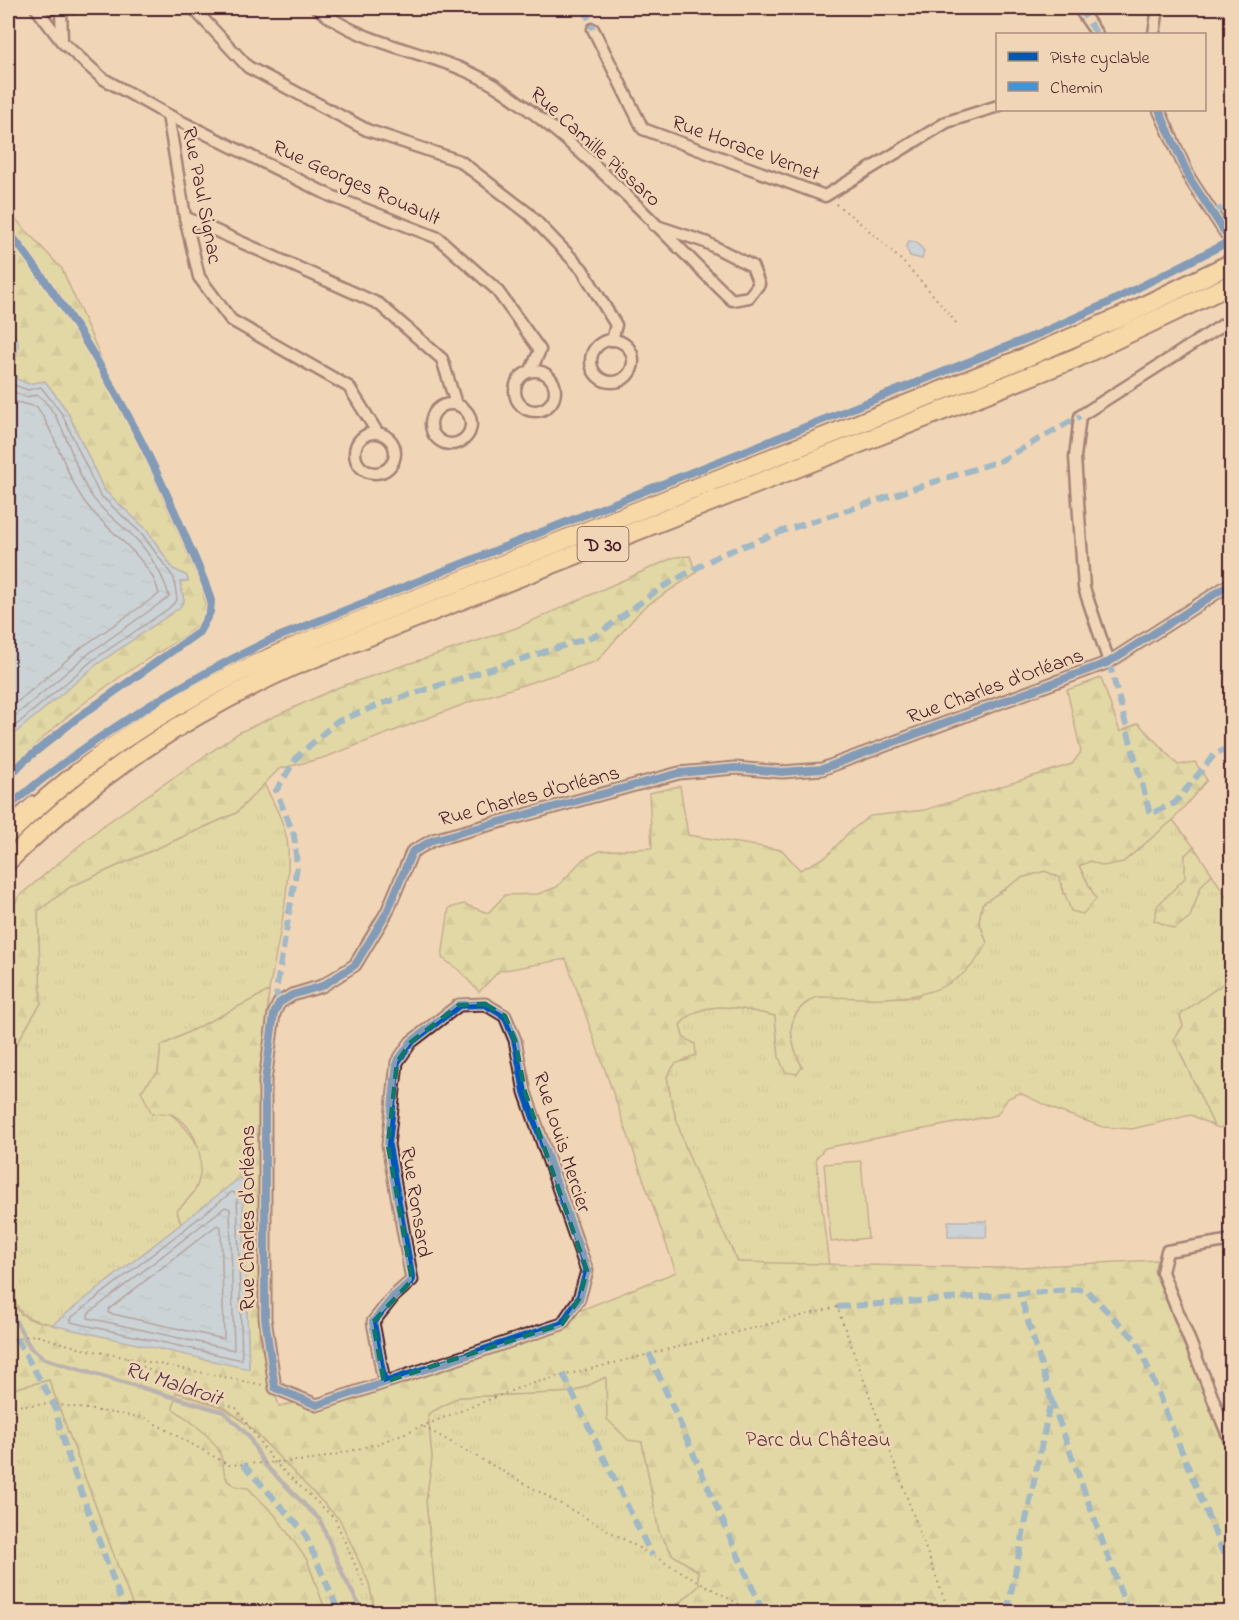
<svg xmlns="http://www.w3.org/2000/svg" width="1239" height="1620" font-family="'Indie Flower',sans-serif">
	<style>
		.grass { fill: url(#grass-tufts); stroke: #8d7e5e; stroke-width: 1.5 }
		.forest { fill: url(#forest-firs); stroke: #8d7e5e; stroke-width: 1.5 }
		.pitch { fill: #d0dc90; stroke: #8d7e5e; stroke-width: 1.5 }
		.water { fill: url(#water-ripples); stroke: #7c8aa8; stroke-width: 1.5 }
		.lines { fill: none; stroke-linecap: round; stroke-linejoin: round }
		.shore { stroke: #6c667f; stroke-width: 1.5 }
		.stream { stroke: #7c8aa8; stroke-width: 4.5 }
		.lane-casing { stroke: #4a1f2b; stroke-width: 10 }
		.street-casing { stroke: #4a1f2b; stroke-width: 15 }
		.primary-casing { stroke: #4a1f2b; stroke-width: 22 }
		.path { stroke: #4a1f2b; stroke-width: 2; stroke-dasharray: 1.5 4.5; stroke-linecap: butt }
		.lane { stroke: #f0d6b7; stroke-width: 5 }
		.street { stroke: #f0d6b7; stroke-width: 10 }
		.primary { stroke: #fedd96; stroke-width: 18 }
		.quiet { stroke: #4194d7; stroke-width: 6; stroke-dasharray: 12 6; stroke-linecap: butt }
		.cycleway-casing { stroke: #f0d6b7; stroke-width: 11 }
		.cycleway { stroke: #0057b8; stroke-width: 8 }
		.marked { fill: none; stroke: #0f766e; stroke-width: 4.5; stroke-dasharray: 12 8; stroke-linejoin: round }
		.labels { text-anchor: middle; stroke-width: 5; stroke-linejoin: round; paint-order: stroke }
		.shield { fill: #f0d6b7; stroke: #7c5655; stroke-width: 1.5 }
		.shield-label { font-size: 20px; font-weight: bold; fill: #4a1f2b }
		.street-label { font-size: 21px; fill: #4a1f2b; stroke: #f0d6b7 }
		.park-label { font-size: 21px; fill: #5e3b3a; stroke: #f0d6b7 }
		.water-label { font-size: 22px; font-style: italic; fill: #573a4a; stroke: #f0d6b7 }
	</style>
	<defs>
		<pattern id="grass-tufts" width="24" height="20" patternUnits="userSpaceOnUse" patternTransform="scale(1.5)"><rect width="24" height="20" fill="#d0dc90"/><path d="M3 7l-1-3M5 7V3M7 7l1-3M15 17l-1-3M17 17v-4M19 17l1-3" fill="none" stroke="#b4bc7c"/></pattern>
		<pattern id="forest-firs" width="22" height="20" patternUnits="userSpaceOnUse" patternTransform="scale(1.5)"><rect width="22" height="20" fill="#d0dc90"/><path d="M5 1l3.5 6h-7zM16 11l3.5 6h-7z" fill="#b4bc7c"/></pattern>
		<pattern id="water-ripples" width="26" height="14" patternUnits="userSpaceOnUse" patternTransform="scale(1.5)"><rect width="26" height="14" fill="#9ed1fc"/><path d="M2 4q2-2 4 0t4 0M15 11q2-2 4 0t4 0" fill="none" stroke="#8ab3d8"/></pattern>
	</defs>
	<rect width="100%" height="100%" fill="#f0d6b7"/>
	<filter id="ink" filterUnits="userSpaceOnUse"><feTurbulence type="fractalNoise" baseFrequency=".0167" numOctaves="2"/><feDisplacementMap in="SourceGraphic" scale="12" xChannelSelector="R" yChannelSelector="G"/><feConvolveMatrix kernelMatrix="1 2 1 2 8 2 1 2 1" color-interpolation-filters="sRGB"/></filter>
	<g filter="url(#ink)">
		<g class="grass">
			<path d="M264,784c10,19 23,43 24,65 2,47 -11,96 -19,142l-108,55 -3,26 -17,19c31,24 79,53 54,99 -4,7 -12,14 -18,21l4,13 -129,101c-34,-9 -32,-10 -44,-42v-217l7,-20 26,-43 -3,-92 32,-24 166,-74z"/>
			<path d="M1173,820l21,27 -9,8 5,62 11,-31 11,-12 19,31v73l-51,37 3,11 -9,13 40,87 -23,-11 -59,14 -29,-2 -45,-16 -38,-18 -12,5 -11,17 -172,33 -9,10 13,108 -91,-4c-29,-60 -62,-120 -71,-186l8,-13 14,-3 -9,-35c24,-29 64,-16 95,-9l4,41 23,10c-14,-29 -19,-53 14,-70h101l70,-54 -8,-22 3,-17 39,-26 24,-7 14,6 4,17 33,5 -17,-33 11,-5 33,1z"/>
			<polygon points="606,1377 607,1419 642,1442 659,1532 673,1555 698,1571 699,1586 673,1608 675,1612 437,1612 426,1501 432,1458 428,1414 459,1397 574,1392"/>
			<polygon points="49,1380 135,1612 8,1612 8,1390"/>
			<polygon points="175,1392 224,1408 249,1426 341,1520 369,1583 375,1612 326,1612 307,1560 223,1476 219,1451 173,1409"/>
		</g>
		<g class="forest">
			<path d="M8,211l54,58 140,318 5,27c-18,24 -45,35 -69,51 -46,30 -95,68 -130,109v-35l88,-74 83,-57 5,-7 -4,-20h8l-1,-5 -14,-7 -26,-39 -43,-40 -37,-79 -22,-30 -17,3 -11,-4 -4,-10 3,-11 -8,-30z"/>
			<polygon points="690,556 696,573 643,608 597,661 470,702 323,758 279,769 236,813 70,887 38,911 41,1003 15,1046 8,1066 8,916 19,896 104,825 240,732 339,687 516,628 675,557"/>
			<path d="M1101,678l19,54 18,-9 40,42 17,-3 12,18 -34,40 -50,42 -20,4 -13,-5 -11,5 17,33 -13,15 -12,-3 -12,-34 -14,-6 -24,7 -39,26 -3,17 8,22c-34,68 -108,54 -171,54 -33,17 -28,41 -14,70l-5,7 -12,-2 -6,-15 -4,-41c-31,-7 -72,-20 -95,9l3,12 12,7 1,11 -21,9 -8,12c9,66 42,126 71,186l259,6 160,-8 -3,11 77,189v152h-556l-2,-3 26,-23 -1,-15 -25,-16 -14,-23 -17,-90 -14,-2 -21,-21 -1,-42 -32,15 -115,5 -31,17 4,44 -6,43 11,111h-62l-6,-29 -29,-63 -91,-94 -25,-19 -48,-15 -3,17c16,11 34,23 45,40 11,19 -3,37 30,39l27,27 32,45 19,52h-191l-86,-232 -41,10v-107l11,29 10,7 220,49 -7,-191 -61,47 -4,-13c6,-7 14,-13 18,-21 13,-24 3,-66 -25,-76 -4,-2 -13,0 -18,0l-11,-23 17,-19 3,-26 108,-55 -10,119v230l20,66 137,-30 260,-104 -110,-313 -67,12 -20,21 -20,-22 -17,-12 7,-50 15,-4 24,9 17,-18 33,-1 19,-7 26,-28 17,-8 52,-3 -3,-55 31,-7 8,49 94,15 18,20 27,-14 22,-24 21,-16 55,-6 147,-46 9,-12 -14,-62z"/>
			<polygon points="1194,847 1212,874 1201,886 1190,917 1174,929 1154,920 1158,905 1185,878 1185,855"/>
			<polygon points="1231,978 1231,1024 1223,1027 1231,1050 1231,1123 1219,1128 1214,1126 1174,1039 1183,1026 1180,1015"/>
		</g>
		<polygon class="pitch" points="861,1161 868,1238 831,1242 824,1164"/>
		<g class="water">
			<polygon points="909,241 916,242 924,251 922,259 910,256 906,247"/>
			<path d="M8,329c22,15 0,30 9,50l11,5 17,-3 22,30 37,79 43,40 26,39 14,7 1,5 -8,1 4,19 -5,7 -83,57 -88,74z"/>
			<polygon points="242,1176 249,1369 52,1325"/>
			<polygon points="948,1221 987,1221 986,1237 948,1237"/>
		</g>
		<g class="lines">
			<g class="shore">
				<polyline points="8,373 14,385 28,390 41,387 62,414 99,494 142,534 174,578 177,600 168,609 93,660 8,732"/>
				<path d="M8,389l17,8 13,-2c27,22 33,65 49,94 12,21 32,33 48,49 14,14 31,42 34,59l-81,57 -80,68"/>
				<path d="M8,400l29,7c21,30 28,69 50,98 20,26 65,54 72,89l-77,53 -74,63"/>
				<polygon points="232,1192 237,1194 242,1360 71,1322 71,1318"/>
				<polygon points="225,1207 230,1209 234,1350 88,1318 88,1314"/>
				<polygon points="217,1225 221,1227 224,1339 108,1313 109,1309"/>
			</g>
			<polyline class="stream" points="8,1307 30,1347 45,1359 224,1412 248,1435 264,1464 320,1520 344,1577 363,1612"/>
			<defs>
				<polyline id="lane" points="8,821 32,799"/>
				<g id="street">
					<polyline points="36,8 62,42 102,78 168,115 185,217 199,277 231,320 349,387 377,432"/>
					<polyline points="42,8 73,8"/>
					<polyline points="193,8 248,67 367,130 460,161 529,214 582,269 616,325 612,340"/>
					<path d="M317,8c54,44 129,43 186,83 85,58 155,138 229,209l17,-3 10,-13 -7,-18 -47,-24 -51,-17"/>
					<polyline points="1079,8 1097,34"/>
					<polyline points="61,9 62,41"/>
					<polyline points="593,29 643,129 825,196 947,122 998,106"/>
					<polyline points="1154,34 1158,8"/>
					<polyline points="1159,110 1190,179 1232,243"/>
					<polyline points="168,115 331,196 438,238 496,289 540,350 531,370"/>
					<polyline points="185,217 379,304 442,359 456,404"/>
					<circle cx="612" cy="361" r="21"/>
					<circle cx="535" cy="391" r="20"/>
					<circle cx="451" cy="424" r="20"/>
					<circle cx="375" cy="453" r="20"/>
					<polyline points="1109,662 1084,588 1075,457 1080,416 1232,319"/>
					<polyline points="1232,1240 1167,1251 1162,1272 1232,1446"/>
					<polyline points="384,1382 373,1322 393,1297 412,1280 388,1145 397,1062 411,1042 459,1005 485,1004 505,1016 515,1040 525,1092 587,1271 579,1299 562,1324 317,1405 275,1388 265,1318 265,1081 274,1014 279,1003 292,995 322,986 355,965 387,912 412,852 433,840 679,773 735,768 782,772 822,769 1109,662 1232,583"/>
				</g>
				<g id="primary">
					<path d="M8,834c90,-88 188,-147 305,-195l711,-281 101,-43 107,-52"/>
					<path d="M8,861c86,-85 175,-145 285,-195l783,-308 156,-74"/>
				</g>
			</defs>
			<use href="#lane" class="lane-casing"/>
			<use href="#street" class="street-casing"/>
			<use href="#primary" class="primary-casing"/>
			<g class="path">
				<path d="M836,204c50,38 82,71 121,120"/>
				<polyline points="8,1340 35,1335 79,1348 263,1385"/>
				<polyline points="127,1358 191,1392 236,1408 273,1461 335,1519 365,1588"/>
				<polyline points="8,1406 54,1404 145,1418 229,1465 314,1460 377,1444 526,1385 837,1307 949,1612"/>
				<polyline points="424,1427 753,1612"/>
			</g>
			<use href="#lane" class="lane"/>
			<use href="#street" class="street"/>
			<use href="#primary" class="primary"/>
			<g class="quiet">
				<polyline points="584,8 593,29"/>
				<polyline points="1079,8 1097,34"/>
				<polyline points="1211,213 1232,204"/>
				<polyline points="1109,662 1150,814 1175,803 1214,755 1232,746"/>
				<polyline points="279,1003 276,991 297,866 294,835 276,791 297,757 336,722 384,703 597,635 659,589 720,555 783,531 1002,460 1080,416"/>
				<polyline points="837,1307 1085,1289 1137,1341 1232,1575"/>
				<polyline points="16,1338 54,1404 66,1450 125,1612"/>
				<polyline points="649,1353 763,1612"/>
				<polyline points="563,1374 652,1556"/>
				<polyline points="1051,1399 1128,1612"/>
				<polyline points="243,1464 304,1532 339,1612"/>
				<polyline points="1007,1612 1051,1399 1020,1294"/>
			</g>
			<defs>
				<g id="cycleway">
					<polyline points="1159,110 1190,179 1232,243"/>
					<path d="M8,231c69,87 124,183 169,286 11,28 26,55 34,84l-1,11 -11,20 -123,87 -53,43 -15,16"/>
					<path d="M8,807c79,-67 167,-121 260,-166l773,-308 67,-30 124,-63"/>
					<polyline points="384,1382 373,1322 393,1297 412,1280 388,1145 397,1062 411,1042 459,1005 485,1004 505,1016 515,1040 525,1092 587,1271 579,1299 562,1324 317,1405 275,1388 265,1318 265,1081 274,1014 279,1003 292,995 322,986 355,965 387,912 412,852 433,840 679,773 735,768 782,772 822,769 1109,662 1232,583"/>
				</g>
			</defs>
			<use href="#cycleway" class="cycleway-casing"/>
			<use href="#cycleway" class="cycleway"/>
		</g>
	</g>
	<path d="M0 0H1239V1620H0ZM485,1004l20,12 10,24 10,52 62,179 -8,28 -17,25 -178,58 -11,-60 39,-42 -24,-135 9,-83 14,-20 48,-37z" fill="#f0d6b7" fill-opacity=".55" fill-rule="evenodd"/>
	<path class="marked" d="M485,1004l20,12 10,24 10,52 62,179 -8,28 -17,25 -178,58 -11,-60 39,-42 -24,-135 9,-83 14,-20 48,-37z"/>
	<g class="labels">
		<rect class="shield" x="577.5" y="527" width="51" height="34" rx="4.5"/>
		<g class="shield-label">
			<text x="603" y="551">D 30</text>
		</g>
		<g class="street-label">
			<text transform="translate(596 146) rotate(42)" y="7">Rue Camille Pissaro</text>
			<text transform="translate(746 147) rotate(20)" y="7">Rue Horace Vernet</text>
			<text transform="translate(357 182) rotate(24)" y="7">Rue Georges Rouault</text>
			<text transform="translate(203 195) rotate(79)" y="7">Rue Paul Signac</text>
			<text transform="translate(995 685) rotate(-20)" y="7">Rue Charles d'Orléans</text>
			<text transform="translate(529 795) rotate(-15)" y="7">Rue Charles d'Orléans</text>
			<text transform="translate(563 1142) rotate(72)" y="7">Rue Louis Mercier</text>
			<text transform="translate(417 1202) rotate(81)" y="7">Rue Ronsard</text>
			<text transform="translate(247 1218) rotate(-90)" y="7">Rue Charles d'Orléans</text>
		</g>
		<g class="park-label">
			<text x="818" y="1446">Parc du Château</text>
		</g>
		<g class="water-label">
			<text transform="translate(174 1382) rotate(18)" y="8">Ru Maldroit</text>
		</g>
	</g>
	<rect width="1239" height="1620" fill="none" stroke="#f0d6b7" stroke-width="30"/>
	<rect x="15" y="15" width="1209" height="1590" fill="none" stroke="#4a1f2b" stroke-width="2" filter="url(#ink)"/>
	<rect x="996" y="33" width="210" height="78" fill="#f0d6b7" stroke="#ae8d7f" stroke-width="1.5"/>
	<rect x="1008" y="52" width="30" height="9" fill="#0057b8" stroke="#ae8d7f" stroke-width="1.5"/>
	<text x="1050" y="63" font-size="18" fill="#4a1f2b">Piste cyclable</text>
	<rect x="1008" y="82" width="30" height="9" fill="#4194d7" stroke="#ae8d7f" stroke-width="1.5"/>
	<text x="1050" y="93" font-size="18" fill="#4a1f2b">Chemin</text>
</svg>
